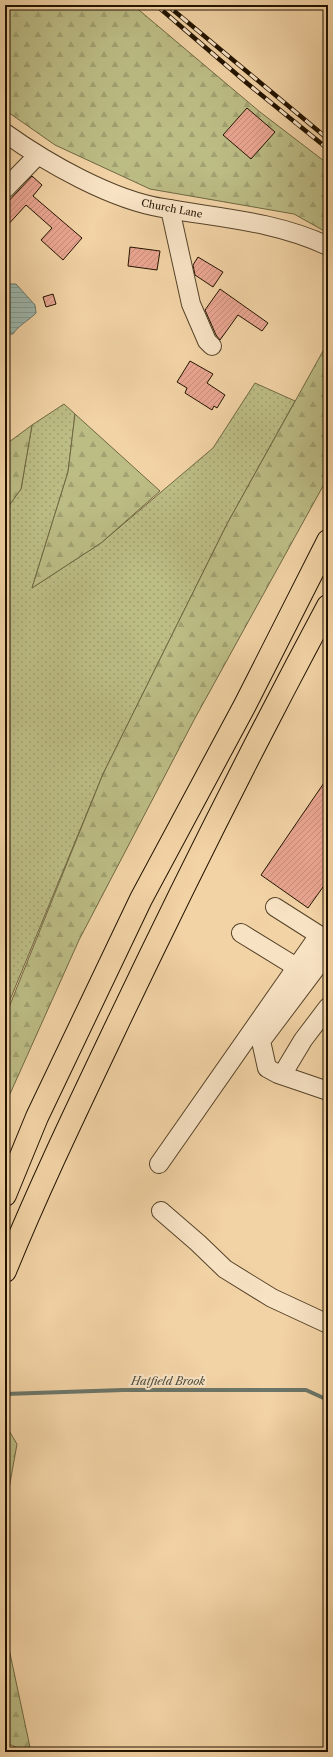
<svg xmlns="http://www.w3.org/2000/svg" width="333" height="1757" font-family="'Libre Caslon Text',serif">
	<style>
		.grass { fill: url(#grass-dots); stroke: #6f6842 }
		.forest { fill: url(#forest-firs); stroke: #6f6842 }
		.water { fill: url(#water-rules); stroke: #6b7568 }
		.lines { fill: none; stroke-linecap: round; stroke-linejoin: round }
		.stream { stroke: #6b7568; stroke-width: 4 }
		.building { fill: url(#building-hatch); stroke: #221300 }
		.minor-casing { stroke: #564329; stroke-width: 20 }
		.highway-casing { stroke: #221300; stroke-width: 24 }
		.minor { stroke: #f7e2c4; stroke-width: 18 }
		.highway { stroke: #f2d3a5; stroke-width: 22 }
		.rail-casing { stroke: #221300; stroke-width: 4.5 }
		.rail { stroke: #f7e2c4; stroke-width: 3; stroke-dasharray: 9; stroke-linecap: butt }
		.labels { text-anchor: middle; stroke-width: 4; stroke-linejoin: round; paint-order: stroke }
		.street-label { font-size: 10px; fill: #221300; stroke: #f7e2c4 }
		.water-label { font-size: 11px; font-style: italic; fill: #4d4c3d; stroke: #f7e2c4 }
	</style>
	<defs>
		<pattern id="grass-dots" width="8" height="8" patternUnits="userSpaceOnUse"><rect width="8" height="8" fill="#bcbc85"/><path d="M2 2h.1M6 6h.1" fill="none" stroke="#a1a171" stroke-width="1.8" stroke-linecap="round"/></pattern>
		<pattern id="forest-firs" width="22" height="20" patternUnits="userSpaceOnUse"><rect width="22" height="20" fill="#bcbc85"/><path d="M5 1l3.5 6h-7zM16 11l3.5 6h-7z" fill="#a1a171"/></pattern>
		<pattern id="water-rules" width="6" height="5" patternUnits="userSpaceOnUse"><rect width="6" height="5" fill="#9cb7ad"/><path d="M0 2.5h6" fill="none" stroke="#869c93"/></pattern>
		<pattern id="building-hatch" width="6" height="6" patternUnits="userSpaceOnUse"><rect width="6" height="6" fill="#e9a591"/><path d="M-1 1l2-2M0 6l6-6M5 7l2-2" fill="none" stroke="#c88d7b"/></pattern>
	</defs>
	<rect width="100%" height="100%" fill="#f2d3a5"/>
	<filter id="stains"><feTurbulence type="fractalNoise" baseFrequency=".005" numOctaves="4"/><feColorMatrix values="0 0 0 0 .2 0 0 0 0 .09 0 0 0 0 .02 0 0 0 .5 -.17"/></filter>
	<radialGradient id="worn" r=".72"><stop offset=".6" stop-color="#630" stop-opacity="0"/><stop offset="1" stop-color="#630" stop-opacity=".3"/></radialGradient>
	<polygon class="grass" points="255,383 295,401 227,524 103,774 5,1012 5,511 21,489 32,425 64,404 75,414 68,472 32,588 101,543 213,448"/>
	<g class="forest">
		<polygon points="5,5 133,5 260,112 328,164 328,233 294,214 150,189 55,145 5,110"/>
		<polygon points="328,342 328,477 194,720 79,940 5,1105 5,1017 103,774 227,524"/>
		<polygon points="75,414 160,491 101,543 32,588 68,472"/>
		<polygon points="32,425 21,489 5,511 5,445"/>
		<polygon points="5,1424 17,1444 5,1511"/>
		<polygon points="5,1630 31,1752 26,1752 5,1742"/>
	</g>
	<path class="water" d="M7,284h9l19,21 1,8c-8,8 -17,12 -23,21h-8v-48z"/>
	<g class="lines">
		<polyline class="stream" points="5,1394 123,1390 306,1390 328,1400"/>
	</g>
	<g class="building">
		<polygon points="247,108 275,132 251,159 223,135"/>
		<polygon points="32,176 42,185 33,196 82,238 63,260 41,240 52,228 26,205 5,228 5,205"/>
		<polygon points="130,247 160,251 157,270 128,266"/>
		<polygon points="198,257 223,272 213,287 195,275 193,265"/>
		<polygon points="220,289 268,323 262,331 238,315 220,340 216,335 205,310"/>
		<polygon points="53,294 56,304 46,307 43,297"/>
		<polygon points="190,361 213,374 207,383 225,395 217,408 214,406 212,410 185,393 187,388 177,382"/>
		<polygon points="328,777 328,880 308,908 261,875"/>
	</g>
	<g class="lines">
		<defs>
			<g id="minor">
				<path d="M5,133c42,30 107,67 158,75 56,10 112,13 165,38"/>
				<polyline points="5,189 38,155"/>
				<polyline points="170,209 191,304 207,341 212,346"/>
				<polyline points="241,933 306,973"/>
				<polyline points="328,952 261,1041 267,1068 278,1074 328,1091"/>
				<polyline points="282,1075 303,1040 328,1007"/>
				<polyline points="159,1164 319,935 275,907"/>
				<polyline points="161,1211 198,1243 225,1269 272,1298 328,1324"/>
			</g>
			<g id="highway">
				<polyline points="5,1195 37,1117 141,899 245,705 328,541"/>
				<path d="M5,1271c33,-81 71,-160 109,-240 68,-143 139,-285 214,-425"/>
			</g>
		</defs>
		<use href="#minor" class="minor-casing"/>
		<use href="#highway" class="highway-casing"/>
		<use href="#minor" class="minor"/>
		<use href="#highway" class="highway"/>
		<defs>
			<g id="rail">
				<polyline points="156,5 248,84 328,149"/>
				<polyline points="167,5 328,139"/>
			</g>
		</defs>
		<use href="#rail" class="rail-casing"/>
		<use href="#rail" class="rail"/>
	</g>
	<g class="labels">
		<g class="street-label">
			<text transform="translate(172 208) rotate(11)" y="4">Church Lane</text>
		</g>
		<g class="water-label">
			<text x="168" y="1385">Hatfield Brook</text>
		</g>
	</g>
	<rect width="333" height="1757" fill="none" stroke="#f2d3a5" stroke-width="20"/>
	<rect x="6" y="6" width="321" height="1745" fill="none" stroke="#221300" stroke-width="2"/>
	<rect x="10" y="10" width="313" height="1737" fill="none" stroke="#221300"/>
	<rect width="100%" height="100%" filter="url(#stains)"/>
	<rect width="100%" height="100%" fill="url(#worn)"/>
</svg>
